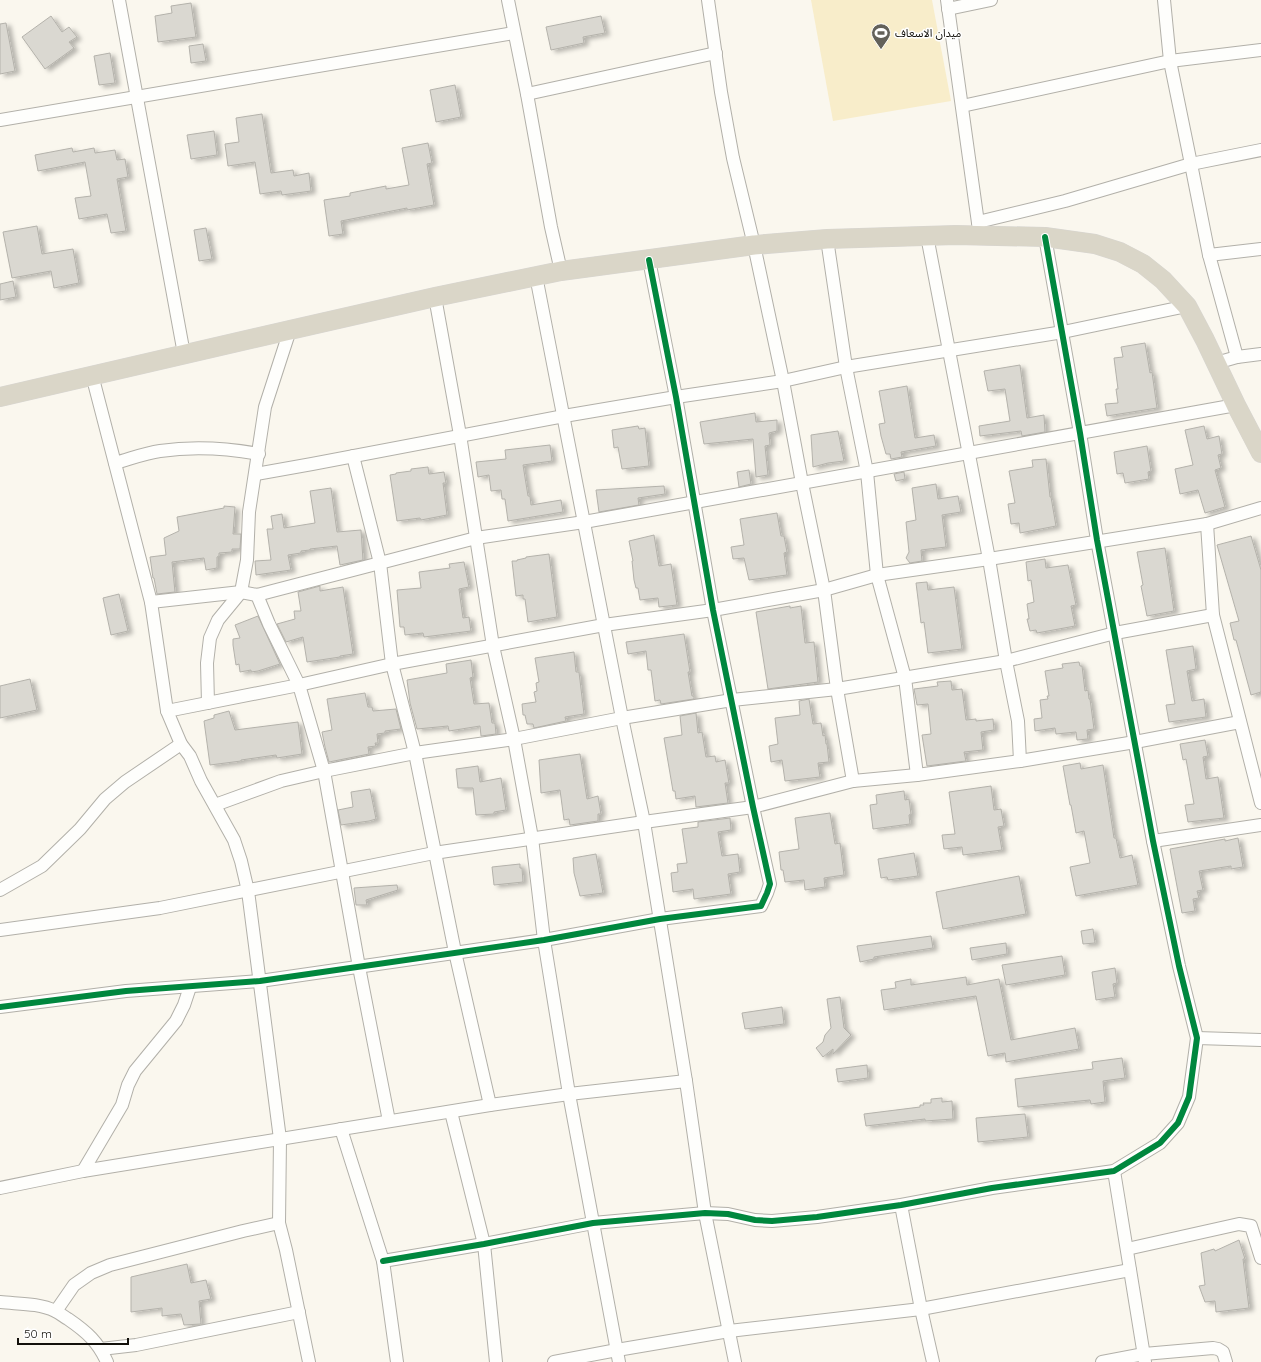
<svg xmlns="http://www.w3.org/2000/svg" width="1261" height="1362" font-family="Quicksand,'Noto Sans Arabic',sans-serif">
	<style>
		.green { fill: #f8edca }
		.building { fill: #dad8d1; stroke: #b4b2ab; filter: url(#shadow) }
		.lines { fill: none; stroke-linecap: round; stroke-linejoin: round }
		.minor-casing { stroke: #b2b0a9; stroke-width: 14 }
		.trunk-casing { stroke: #d7d5d1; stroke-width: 20 }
		.minor { stroke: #fefefc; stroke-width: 12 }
		.trunk { stroke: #dad6c8; stroke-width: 19 }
		.cycleway-casing { stroke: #fff; stroke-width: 8 }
		.cycleway { stroke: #00873e; stroke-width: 6 }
		.labels { text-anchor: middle; stroke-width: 3; stroke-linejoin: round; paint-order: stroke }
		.poi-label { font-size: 11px; fill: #12100a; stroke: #fff; text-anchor: start }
	</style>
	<defs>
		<filter id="shadow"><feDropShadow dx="4.5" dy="2.5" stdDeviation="2" flood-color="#0004"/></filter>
	</defs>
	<rect width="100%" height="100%" fill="#faf7ee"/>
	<polygon class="green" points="811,0 932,0 951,101 833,121"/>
	<g class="building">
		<polygon points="191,3 196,37 158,42 155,16 172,13 171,6"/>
		<polygon points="51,16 62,32 69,27 77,37 69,42 74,48 45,69 22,37"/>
		<polygon points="601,16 605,33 583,37 584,43 551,50 546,27"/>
		<polygon points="6,23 15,71 0,74 0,24"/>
		<polygon points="203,44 206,61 191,63 189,46"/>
		<polygon points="110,53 115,83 99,85 94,56"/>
		<polygon points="455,85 461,117 436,122 430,90"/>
		<polygon points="262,114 271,173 293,170 294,176 309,173 311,191 282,195 281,191 260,194 255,162 228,166 225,144 239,142 236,118"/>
		<polygon points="214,131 217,155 191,159 187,135"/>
		<polygon points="428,143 432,163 427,164 434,205 407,210 407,208 341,221 343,234 329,236 324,200 350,196 350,193 386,186 386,189 409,185 402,148"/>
		<polygon points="72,148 73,152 94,148 95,153 115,150 117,160 125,159 128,177 117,179 126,231 111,233 107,214 79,219 75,198 91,196 85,162 38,171 35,155"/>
		<polygon points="37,226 42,254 73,249 79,283 54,288 51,271 12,278 3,232"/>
		<polygon points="206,228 212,259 199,261 194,230"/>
		<polygon points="13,281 16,297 0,300 0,284"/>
		<polygon points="1145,343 1150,373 1152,372 1157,408 1107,416 1105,404 1118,403 1116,389 1118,389 1114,358 1123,357 1121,347"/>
		<polygon points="1020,365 1027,418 1044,415 1045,432 1022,436 1021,431 980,436 979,426 1010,421 1005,389 988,391 984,371"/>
		<polygon points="907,386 915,438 934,435 936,446 901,452 902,457 891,459 890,454 886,454 881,436 879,424 885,423 879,391"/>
		<polygon points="755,413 756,422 777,420 777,431 769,433 770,445 765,446 768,475 756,477 753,439 704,444 700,422"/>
		<polygon points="638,426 639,429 645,428 649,466 622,469 618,447 614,448 612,430"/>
		<polygon points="1204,426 1207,439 1219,436 1222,454 1218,455 1221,468 1215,470 1225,507 1205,513 1198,490 1180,494 1175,469 1193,465 1185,430"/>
		<polygon points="838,431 844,461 828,463 813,467 811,435"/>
		<polygon points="550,445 552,461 523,465 528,496 530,496 531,505 561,500 563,512 508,521 505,499 502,499 501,490 491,491 489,475 478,477 476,462 506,459 505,450"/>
		<polygon points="1147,446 1151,471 1148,472 1149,479 1125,483 1123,473 1117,474 1114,452"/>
		<polygon points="1046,459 1050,497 1051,497 1056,526 1020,533 1019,523 1011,524 1008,504 1015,503 1009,471 1033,467 1032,460"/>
		<polygon points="428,467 429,474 444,472 446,483 443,483 447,515 421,520 420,518 397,521 390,475 396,474 396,473 411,471 411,469"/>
		<polygon points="749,470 751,484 739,487 737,472"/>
		<polygon points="904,472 905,479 896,481 894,474"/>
		<polygon points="936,484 938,499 958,496 961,512 942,515 946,547 921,550 922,561 910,563 906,558 909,552 906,522 916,520 912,488"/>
		<polygon points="664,486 665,494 638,498 639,505 599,512 596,490"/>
		<polygon points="331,488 337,532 361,530 363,560 340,565 337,546 310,549 310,550 301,551 301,553 288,555 291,570 256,575 255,561 271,560 267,529 273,529 271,516 282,514 284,528 315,523 310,491"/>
		<polygon points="224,506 235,507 233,534 241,534 240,549 232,549 232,552 219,553 219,556 217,557 217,568 206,570 204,558 172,562 175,592 157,594 154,578 153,578 150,557 166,555 164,538 179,531 177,517 224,508"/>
		<polygon points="777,513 781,536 784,536 787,552 784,553 787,575 749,580 744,558 733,559 731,547 744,545 740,519"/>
		<polygon points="654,535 659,566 671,564 677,605 659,607 658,598 640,600 638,588 636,588 634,580 632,561 633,561 629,541"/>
		<polygon points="1251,536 1261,570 1261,692 1251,695 1236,640 1234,640 1230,623 1239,621 1217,545"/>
		<polygon points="1165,548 1174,611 1147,616 1141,586 1143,585 1137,552"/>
		<polygon points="549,554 557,617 528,622 525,599 523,599 523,595 516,596 512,561 517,561 517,560 526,558 526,557"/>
		<polygon points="1045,559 1046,568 1068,565 1076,605 1071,606 1075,626 1037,633 1036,630 1030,631 1027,619 1029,619 1027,604 1034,602 1031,580 1028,581 1026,562"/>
		<polygon points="464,562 469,587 459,589 463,618 469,617 471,631 424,637 423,633 405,635 404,627 400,627 397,590 421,588 419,572 450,568 449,564"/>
		<polygon points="927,582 928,590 954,587 962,649 928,653 924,622 921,623 916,583"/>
		<polygon points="320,586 320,591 343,587 353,654 340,656 340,657 307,662 303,637 286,642 277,624 295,619 294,611 301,611 298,592"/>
		<polygon points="119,594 128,631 111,635 103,598"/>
		<polygon points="790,606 790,608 801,606 805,643 814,642 818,682 768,689 756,612"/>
		<polygon points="258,616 280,664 258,671 251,672 251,670 240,672 239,664 236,665 233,645 233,639 240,638 235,625"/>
		<polygon points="684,634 690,672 688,672 692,696 694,696 694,699 661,704 660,700 655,701 651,670 648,670 646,651 628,654 626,642"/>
		<polygon points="1193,646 1196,669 1187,671 1192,701 1204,699 1206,717 1169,722 1166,705 1175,704 1166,650"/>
		<polygon points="574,652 576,672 579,672 584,714 565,717 566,721 534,728 533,724 527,724 525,715 523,715 522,704 536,702 534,692 537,691 536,683 539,682 535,658"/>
		<polygon points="471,660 473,677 470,678 474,704 489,703 492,723 495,723 496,734 481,736 480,726 449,731 448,726 417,729 410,703 407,680 447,673 446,664"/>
		<polygon points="1079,662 1080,666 1082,666 1085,691 1088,690 1089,699 1090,699 1094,729 1087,730 1088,739 1077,740 1076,732 1056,734 1055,728 1035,731 1034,719 1042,718 1040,700 1048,699 1047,696 1049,696 1045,671 1063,668 1062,664"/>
		<polygon points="30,679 37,710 0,718 0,686"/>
		<polygon points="951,681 952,690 962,689 966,720 976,719 976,721 993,719 994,730 981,732 983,750 964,752 966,761 927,766 922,735 931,734 928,704 917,705 914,689 938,686 937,682"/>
		<polygon points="365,693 368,707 372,707 373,711 396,709 401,729 385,731 385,733 377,734 378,743 375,743 376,746 368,747 369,754 329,762 325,747 322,732 332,730 327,699"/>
		<polygon points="809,699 813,724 821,723 823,736 825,735 826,744 827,744 829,762 818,763 820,777 785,781 782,760 771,762 769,746 778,744 775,718 800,715 799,701"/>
		<polygon points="229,711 235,730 298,722 302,754 277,758 276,755 241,760 241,761 210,765 204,721 214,718 214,715"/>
		<polygon points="696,713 698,733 702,732 706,757 715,756 716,762 725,760 729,783 725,783 728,803 696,807 695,796 676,799 675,791 673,791 664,738 682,735 680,716"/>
		<polygon points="1205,740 1208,756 1203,757 1206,779 1218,777 1224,818 1188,822 1185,805 1194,804 1186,759 1183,760 1180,744"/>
		<polygon points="580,754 587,799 598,796 601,814 598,814 598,821 570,825 569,819 564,820 560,790 541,793 539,760"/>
		<polygon points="1080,763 1081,769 1103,765 1114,838 1116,838 1120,858 1132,855 1138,885 1076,896 1070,867 1090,863 1084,831 1076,833 1071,805 1070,805 1063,766"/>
		<polygon points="478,766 480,782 501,778 506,810 494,812 494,814 476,815 473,788 458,788 456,769"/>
		<polygon points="991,786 994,810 1001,809 1004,826 998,827 1002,850 963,855 962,847 944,849 942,835 955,834 949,792"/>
		<polygon points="370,789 376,819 369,821 341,825 338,810 353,807 351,792"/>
		<polygon points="904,791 905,800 909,799 911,814 909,815 910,824 873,829 870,805 877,804 876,795"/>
		<polygon points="830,813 835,844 840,843 844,875 824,878 825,887 805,890 804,880 785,882 783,870 781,870 779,852 799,849 795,818"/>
		<polygon points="730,818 731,830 718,832 722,856 738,854 740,872 728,874 731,894 694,899 693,889 673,892 671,873 678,872 677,864 687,863 682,829 698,827 698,822"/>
		<polygon points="1238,838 1243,867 1231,869 1231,866 1199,871 1203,890 1197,891 1199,898 1193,899 1195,911 1182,913 1170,849 1225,839 1225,841"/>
		<polygon points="914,853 918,876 888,880 887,877 881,878 878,859"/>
		<polygon points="596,854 603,893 580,896 574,873 573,858"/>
		<polygon points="520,864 520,868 522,868 523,882 494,885 492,867"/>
		<polygon points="1019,876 1026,914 943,929 936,892"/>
		<polygon points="397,885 398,890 366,900 367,905 356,905 354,888"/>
		<polygon points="1093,929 1095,943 1083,944 1081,931"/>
		<polygon points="931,936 933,948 874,957 874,959 860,962 857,946"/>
		<polygon points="1006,943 1007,954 972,960 970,948"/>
		<polygon points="1062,956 1065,975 1006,985 1002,965"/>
		<polygon points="1115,968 1117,983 1113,984 1115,997 1096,1000 1092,972"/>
		<polygon points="966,977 967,985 999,979 1011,1040 1075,1028 1079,1049 1006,1062 1005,1053 988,1056 976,996 884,1010 881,990 896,988 895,982 911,979 911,985"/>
		<polygon points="840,997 844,1028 851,1035 833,1054 833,1049 823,1057 816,1048 823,1042 825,1035 831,1028 827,999"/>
		<polygon points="782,1007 784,1024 745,1029 742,1013"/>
		<polygon points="1122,1058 1125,1078 1103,1081 1105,1102 1091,1104 1090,1100 1018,1107 1015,1079 1093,1069 1092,1062"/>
		<polygon points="867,1065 868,1078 838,1082 836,1069"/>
		<polygon points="942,1098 942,1102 952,1101 953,1119 925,1121 925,1119 866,1126 864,1114 920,1107 920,1105 924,1105 923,1103 931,1103 931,1099"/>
		<polygon points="1025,1114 1028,1137 978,1142 976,1118"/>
		<polygon points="1239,1240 1245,1259 1243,1259 1249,1308 1216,1312 1215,1301 1205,1302 1199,1286 1205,1285 1201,1253 1214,1249 1215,1251"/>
		<polygon points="187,1264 191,1283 206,1280 211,1299 199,1301 201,1324 184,1325 181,1314 162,1316 162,1308 131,1312 131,1277"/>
	</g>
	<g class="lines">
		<defs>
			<g id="minor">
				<polyline points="119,0 184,354"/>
				<polyline points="508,0 527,94 551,227 561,271"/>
				<polyline points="708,0 721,92 733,158 754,245 783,381 802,483 824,590 837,689 853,781"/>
				<polyline points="947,0 979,230"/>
				<polyline points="1164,0 1170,61 1191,164 1209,255 1237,357"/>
				<polyline points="948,9 991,0"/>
				<polyline points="527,94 716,53"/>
				<polyline points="962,106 1170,61 1261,50"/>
				<polyline points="0,120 514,33"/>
				<polyline points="978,222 1065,201 1191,164 1261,150"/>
				<polyline points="927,236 989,559 1006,661 1018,721 1020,761"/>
				<polyline points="827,239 846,367 867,472 877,575 905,678 917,775"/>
				<polyline points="1209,255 1261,249"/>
				<polyline points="536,276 622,718 644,822 686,1081 705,1213 735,1362"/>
				<polyline points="435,297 460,435 493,646 514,739 532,838 544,940 569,1094 619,1362"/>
				<polyline points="1216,363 1237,357 1261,354"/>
				<polyline points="92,375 151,602 167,711 181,744 190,756 201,781 234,840 241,861 248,891 280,1139 279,1223 286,1250 309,1362"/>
				<polyline points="353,456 380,563 392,664 415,753 455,952 490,1105"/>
				<path d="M115,463c15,-4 30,-10 45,-12 34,-5 66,-3 99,3"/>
				<polyline points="256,474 312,464 564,416 676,397 783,381 846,367 1063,332 1187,306"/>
				<polyline points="1207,524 1213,615 1261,803"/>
				<polyline points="257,595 269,624 299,685 324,771 359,967 389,1121"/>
				<polyline points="151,602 241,592 257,595 476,538 584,522 1236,405"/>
				<polyline points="208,703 207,663 210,638 218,620 241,592 247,560 249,512 265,407 290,330"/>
				<polyline points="167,711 299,685 392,664 604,625 713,610 824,590 877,575 989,559 1207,524 1261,508"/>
				<polyline points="215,805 281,781 324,771 415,753 514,739 622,718 732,700 837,689 1006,661 1115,633 1213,615"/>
				<polyline points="1153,841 1261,825"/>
				<polyline points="0,890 42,866 80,829 105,799 125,782 181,744"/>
				<polyline points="0,930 160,908 434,853 644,822 753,807 853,781 917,775 1020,761 1135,742 1240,722"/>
				<polyline points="0,1007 126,991 260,981 544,940 660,919 761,906 767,893 770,884 753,807 713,610 676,397 649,260"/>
				<polyline points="1197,1038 1261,1040"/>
				<polyline points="451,1112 484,1244 496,1362"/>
				<polyline points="341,1129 383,1261 397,1362"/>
				<polyline points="83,1171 122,1105 128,1085 135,1071 176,1021 184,1005 190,987"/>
				<polyline points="1114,1171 1145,1362"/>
				<polyline points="0,1188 83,1171 490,1105 569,1094 686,1081"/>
				<polyline points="901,1205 921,1309 933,1362"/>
				<polyline points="1127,1249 1239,1224 1251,1226 1261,1258"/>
				<polyline points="383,1261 484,1244 593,1223 705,1213 728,1214 755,1220 772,1221 817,1217 901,1205 992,1188 1114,1171 1160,1143 1178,1123 1189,1097 1197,1038 1179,966 1153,841 1097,540 1080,433 1045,237"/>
				<path d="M0,1302c18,2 39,1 55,9 5,2 9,6 13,8 19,13 30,23 39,43"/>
				<polyline points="56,1311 74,1285 91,1273 110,1265 243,1231 279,1223"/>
				<polyline points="101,1349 136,1345 299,1312"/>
				<polyline points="554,1362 617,1350 729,1331 921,1309 1130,1270"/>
				<polyline points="1102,1362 1144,1354 1213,1348 1218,1349 1223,1352 1226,1362"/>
			</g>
			<polyline id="trunk" points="0,397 290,330 435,297 561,271 754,245 827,239 956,235 1045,237 1095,244 1120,252 1143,264 1163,280 1187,306 1205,340 1236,405 1261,453"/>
		</defs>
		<use href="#minor" class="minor-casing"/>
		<use href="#trunk" class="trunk-casing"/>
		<use href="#minor" class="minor"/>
		<use href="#trunk" class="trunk"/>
		<defs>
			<g id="cycleway">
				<polyline points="0,1007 126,991 260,981 544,940 660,919 761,906 767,893 770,884 753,807 713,610 676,397 649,260"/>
				<polyline points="383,1261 484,1244 593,1223 705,1213 728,1214 755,1220 772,1221 817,1217 901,1205 992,1188 1114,1171 1160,1143 1178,1123 1189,1097 1197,1038 1179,966 1153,841 1097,540 1080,433 1045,237"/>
			</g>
		</defs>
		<use href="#cycleway" class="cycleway-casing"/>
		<use href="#cycleway" class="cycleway"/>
	</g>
	<defs>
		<symbol id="stadium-pin" viewBox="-11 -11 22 30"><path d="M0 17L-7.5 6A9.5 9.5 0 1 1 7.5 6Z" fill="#63615a" stroke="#fff"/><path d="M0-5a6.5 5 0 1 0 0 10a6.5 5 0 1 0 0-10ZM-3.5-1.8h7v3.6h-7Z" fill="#fff"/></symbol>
	</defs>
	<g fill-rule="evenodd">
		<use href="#stadium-pin" x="870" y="22" width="22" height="30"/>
	</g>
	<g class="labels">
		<g class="poi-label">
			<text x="895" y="37">ميدان الاسعاف</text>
		</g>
	</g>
	<path d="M18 1338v6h110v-6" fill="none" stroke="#12100a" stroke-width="2"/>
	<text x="24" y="1338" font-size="12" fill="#12100a" stroke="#ffffff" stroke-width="3" paint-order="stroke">50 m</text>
</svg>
